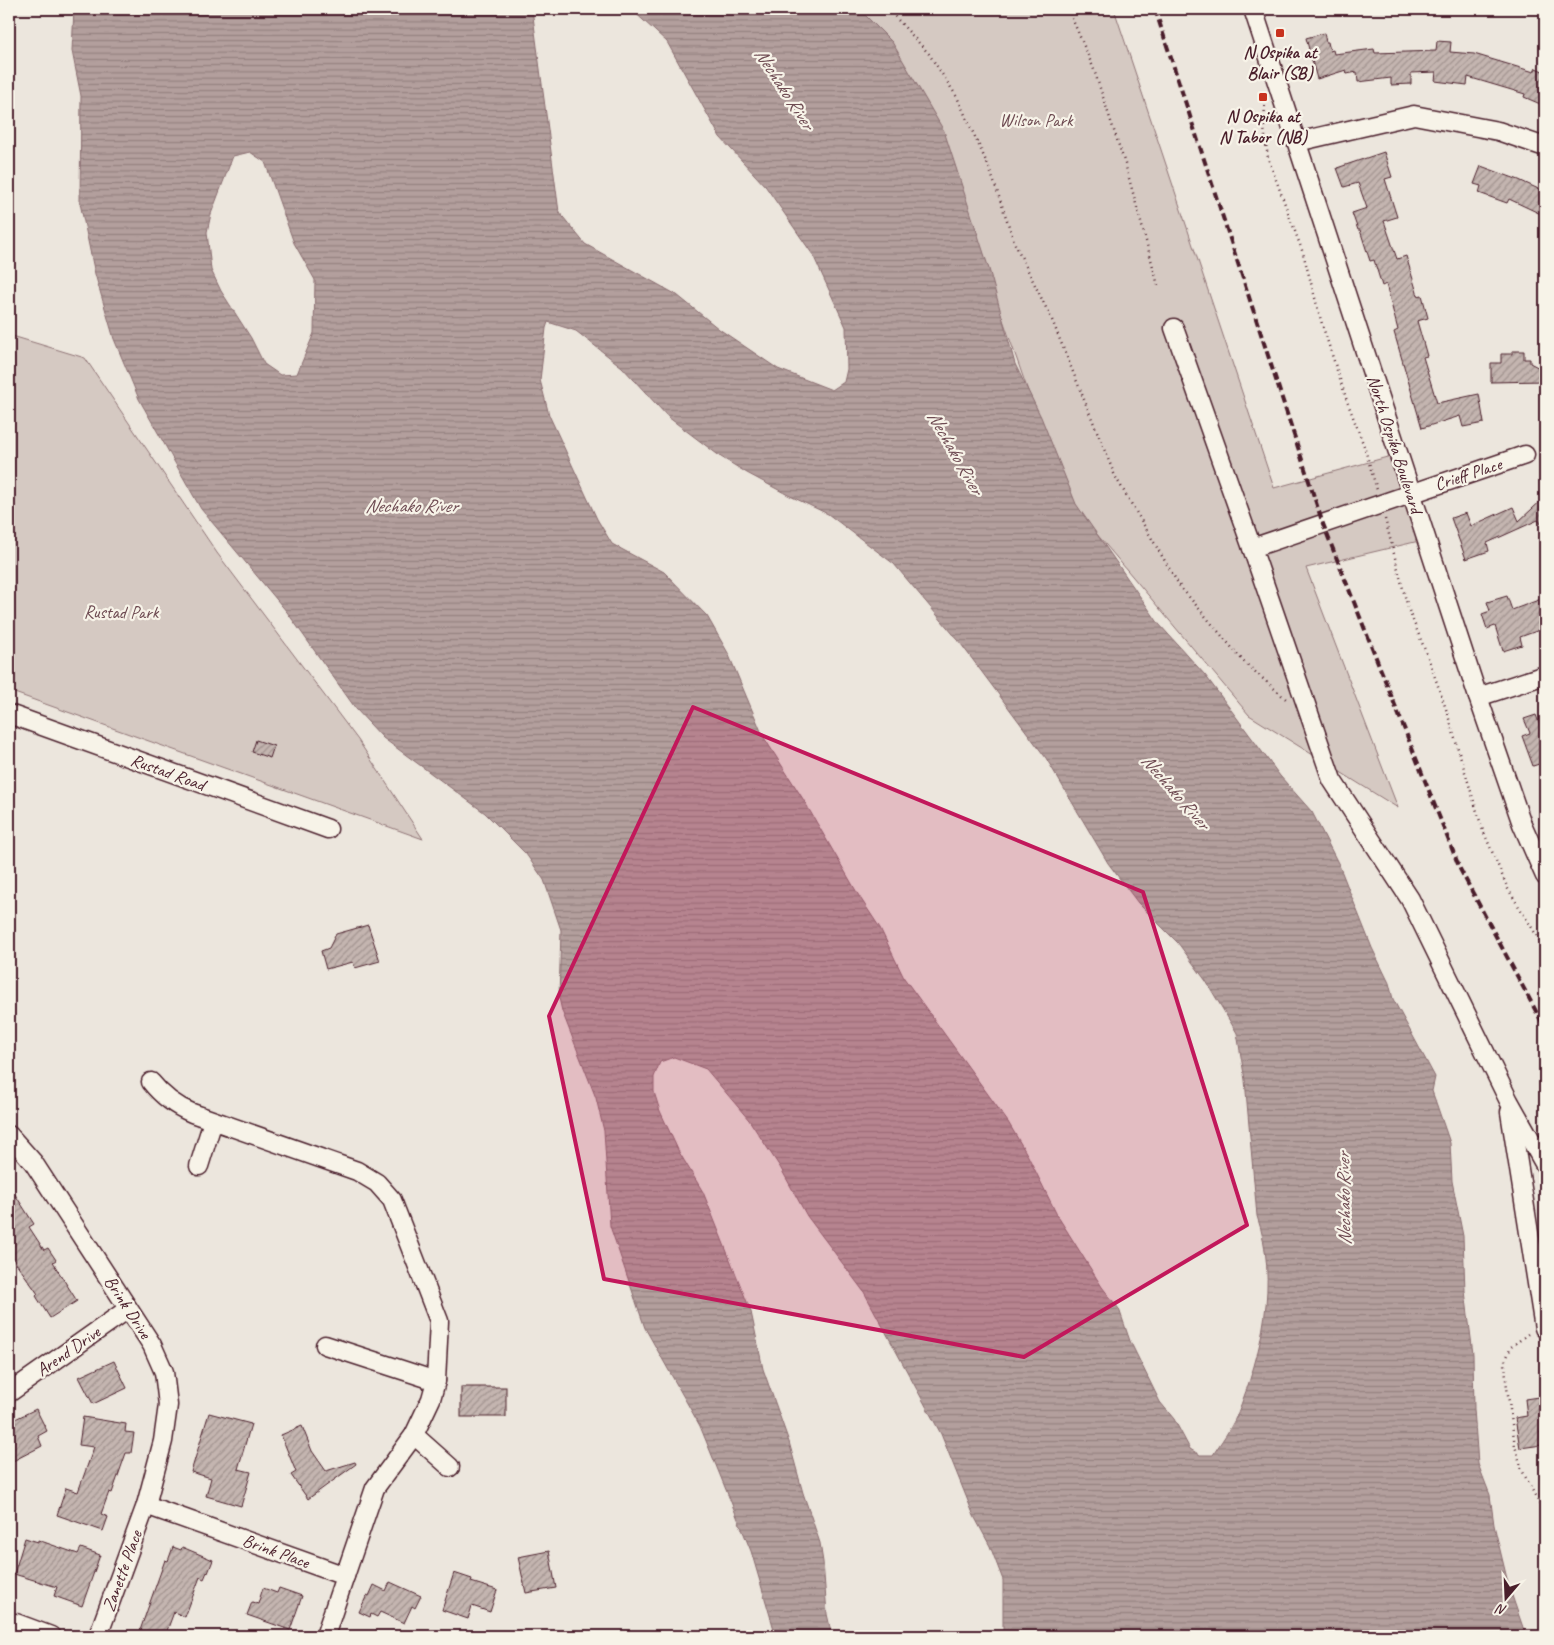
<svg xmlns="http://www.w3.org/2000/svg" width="1554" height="1645" font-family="Caveat,sans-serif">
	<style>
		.green { fill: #d5c9c2; stroke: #907476 }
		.water { fill: url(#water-rules); stroke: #896c6f; fill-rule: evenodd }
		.building { fill: url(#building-hatch); stroke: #4a1f2b }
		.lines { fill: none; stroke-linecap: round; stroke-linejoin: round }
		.minor-casing { stroke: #4a1f2b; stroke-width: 21 }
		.path { stroke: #4a1f2b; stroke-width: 2.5; stroke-dasharray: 1 4; stroke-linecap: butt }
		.minor { stroke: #f7f3e8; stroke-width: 18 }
		.rail { stroke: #4a1f2b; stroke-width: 4; stroke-dasharray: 8 4; stroke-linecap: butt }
		.marked { fill: #c2185b; fill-opacity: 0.2; stroke: #c2185b; stroke-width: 4; stroke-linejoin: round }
		.poi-dot { fill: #c8321e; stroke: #f7f3e8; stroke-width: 2 }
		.labels { text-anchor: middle; stroke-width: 4.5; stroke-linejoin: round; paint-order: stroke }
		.poi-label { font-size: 18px; font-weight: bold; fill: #4a1f2b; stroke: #f7f3e8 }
		.park-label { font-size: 18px; fill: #6d4a51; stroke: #f7f3e8 }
		.street-label { font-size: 18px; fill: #4a1f2b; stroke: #f7f3e8 }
		.water-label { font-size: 19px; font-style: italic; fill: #6f4c53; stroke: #f7f3e8 }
	</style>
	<defs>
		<pattern id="water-rules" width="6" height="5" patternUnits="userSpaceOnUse" patternTransform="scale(1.25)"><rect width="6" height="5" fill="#b39f9d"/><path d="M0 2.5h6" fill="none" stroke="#948180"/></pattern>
		<pattern id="building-hatch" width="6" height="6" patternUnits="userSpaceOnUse" patternTransform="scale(1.25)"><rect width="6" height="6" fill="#c4b5b0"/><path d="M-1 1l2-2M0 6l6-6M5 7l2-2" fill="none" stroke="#a1938f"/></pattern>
	</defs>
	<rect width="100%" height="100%" fill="#ece6dd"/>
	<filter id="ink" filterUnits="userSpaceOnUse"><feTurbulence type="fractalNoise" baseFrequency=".02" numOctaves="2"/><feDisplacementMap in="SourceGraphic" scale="10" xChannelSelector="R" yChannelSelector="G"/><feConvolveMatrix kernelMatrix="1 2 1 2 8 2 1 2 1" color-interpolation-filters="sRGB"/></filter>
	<g filter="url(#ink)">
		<g class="green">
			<polygon points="836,9 1114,9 1274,488 1391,456 1419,541 1306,568 1398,808 1249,715 1069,501 1061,485 982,260"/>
			<polygon points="9,335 85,358 217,553 358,740 423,839 9,691"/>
		</g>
		<path class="water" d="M74,9h458l27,203 26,32 92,51 42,34 59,40 54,21 12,-8 3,-13 -1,-42 -33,-72 -47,-68 -46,-50 -53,-95 -36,-33h228l33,33 52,89 45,138 26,95 26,53 35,87 83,120 46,51 75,101 32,36 27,53 33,83 17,35 4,16 42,78 -3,14 18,52 2,38 11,55 2,55 8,63 1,55 4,55 12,31 4,30 15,62 17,49h-523v-56l-13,-34 -16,-30 -33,-82 -77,-142 -57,-76 -27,-49 -31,-47 -43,-51 -32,-12 -14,5 -6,15v15l6,19 19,41 24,40 48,120 12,57 26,73 14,51 17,50 3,19 4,52 5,22h-56l-25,-85 -51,-125 -55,-98 -35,-102 -6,-95 -8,-33 -34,-87 -3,-13 2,-68 -17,-50 -18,-26 -41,-41 -102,-75 -27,-29 -69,-97 -86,-103 -62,-110 -25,-60 -19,-65 -15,-71 1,-107 -9,-45zM250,152l15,10 29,81 21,37 -1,53 -17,41 -17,1 -16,-11 -13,-26 -30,-47 -10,-21 -4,-38 4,-18 22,-58zM548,322l28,9 46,36 46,50 53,40 26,16 41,22 40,19 66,50 64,76 88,118 62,105 30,40 40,40 28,38 31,52 8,47 12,136c22,65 5,137 -20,199 -6,14 -16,27 -24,40h-13l-10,-6 -16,-30 -14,-17 -30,-61 -11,-32 -17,-22 -45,-72 -29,-59 -20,-34 -104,-144 -24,-50 -21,-32 -56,-97 -40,-63 -35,-83 -21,-37 -43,-44 -52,-28 -15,-25 -48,-104 -9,-35 6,-52z"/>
		<g class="building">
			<polygon points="1324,33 1326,42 1328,42 1330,51 1333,50 1334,54 1374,49 1375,53 1436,51 1437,41 1451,42 1450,52 1474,54 1534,72 1536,68 1545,72 1545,106 1524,97 1525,94 1468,77 1467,85 1435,81 1436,72 1411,73 1411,84 1391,85 1391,78 1358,82 1357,72 1347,74 1346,70 1317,79 1306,38"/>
			<polygon points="1384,152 1392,177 1385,179 1397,217 1384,221 1397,259 1406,256 1418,296 1422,295 1428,318 1417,321 1427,356 1423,357 1437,403 1479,394 1484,423 1463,427 1460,416 1422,428 1394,332 1398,330 1386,284 1382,286 1374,260 1370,261 1360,230 1358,230 1352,213 1367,208 1358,183 1344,187 1337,168"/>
			<polygon points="1481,166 1519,180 1545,192 1545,216 1509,199 1507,203 1479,193 1481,186 1474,184"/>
			<polygon points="1512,351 1524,351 1524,359 1530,359 1530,363 1545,371 1545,381 1491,382 1491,363 1501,363 1501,354 1512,354"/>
			<polygon points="1545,497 1545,529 1538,520 1487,543 1489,551 1466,559 1451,518 1466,513 1471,526 1513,507 1519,521"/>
			<polygon points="1507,596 1512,610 1541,599 1545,611 1545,628 1520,637 1522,645 1503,651 1495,626 1487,629 1482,614 1490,611 1487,602"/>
			<polygon points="1536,715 1545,739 1545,762 1533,766 1522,736 1530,733 1524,719"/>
			<polygon points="256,740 274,746 270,758 252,752"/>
			<polygon points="368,925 380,961 355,968 353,962 326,969 321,951 329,948 336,934"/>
			<polygon points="9,1185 34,1224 29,1227 44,1250 48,1248 56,1260 53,1262 56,1266 55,1266 77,1301 50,1318 36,1296 38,1294 9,1253"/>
			<polygon points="114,1361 127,1388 93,1404 79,1377"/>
			<rect x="461" y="1387" width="45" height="30"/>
			<polygon points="1545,1396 1545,1431 1540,1432 1542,1445 1520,1448 1515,1418 1527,1416 1525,1399"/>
			<polygon points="36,1409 47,1431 38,1436 42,1446 9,1463 9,1422"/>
			<polygon points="209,1413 251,1424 238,1469 251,1472 241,1506 206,1496 211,1478 191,1472"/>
			<polygon points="83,1417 126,1424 125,1432 134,1433 131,1453 126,1453 112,1493 109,1492 101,1514 108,1517 103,1531 57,1515 66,1488 78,1492 94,1447 79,1445"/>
			<polygon points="302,1426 312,1451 326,1471 355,1462 356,1464 308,1499 291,1475 296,1472 281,1435"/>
			<polygon points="25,1538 38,1542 38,1540 78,1554 81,1548 100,1555 82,1606 54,1596 57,1587 14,1574"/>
			<polygon points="173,1547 181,1550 182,1547 213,1560 208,1573 207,1572 204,1579 200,1577 185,1617 174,1612 165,1636 138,1636 165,1560 168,1561"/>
			<polygon points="549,1551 556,1588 526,1593 518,1557"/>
			<polygon points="454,1573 472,1579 471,1582 497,1590 490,1612 472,1606 468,1619 442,1610"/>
			<polygon points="390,1582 421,1596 415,1608 412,1606 404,1623 380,1612 377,1617 371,1614 370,1617 359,1612 367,1595 369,1596 374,1585 386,1591"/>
			<polygon points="263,1588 277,1593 279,1588 302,1596 290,1630 247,1615 252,1602 258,1604"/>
		</g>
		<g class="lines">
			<defs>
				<g id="minor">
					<polyline points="1253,9 1478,697 1522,824 1545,876"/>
					<polyline points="1297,142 1414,115 1498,131 1545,147"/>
					<polyline points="1174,328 1252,548 1332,780 1410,899 1509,1101 1545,1165"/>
					<polyline points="1252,548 1525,455"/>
					<polyline points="1478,697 1545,675"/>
					<polyline points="9,714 328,829"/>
					<path d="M151,1082c12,15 24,24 41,31l165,58 20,12 15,17 47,121 -3,60 -5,18 -17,36 -39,53 -30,88"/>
					<polyline points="1510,1112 1544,1328"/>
					<polyline points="9,1135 33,1162 152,1345 164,1372 168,1405 163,1441 146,1505 98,1636"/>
					<polyline points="199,1166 213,1121"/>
					<polyline points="325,1345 436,1381"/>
					<polyline points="9,1393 128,1309"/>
					<polyline points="414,1435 450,1467"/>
					<polyline points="146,1505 345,1576 325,1636"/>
					<polyline points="16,1623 51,1636"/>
				</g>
			</defs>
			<use href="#minor" class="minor-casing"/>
			<g class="path">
				<polyline points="888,9 929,54 957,97 990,170 1015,244 1052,320 1115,476 1179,585 1244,662 1286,699"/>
				<polyline points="1068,9 1093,67 1126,167 1159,289"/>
				<polyline points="1265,101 1264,129 1268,158 1303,253 1322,324 1347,401 1364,446 1377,490"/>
				<polyline points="1385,519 1408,608 1429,660 1446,709 1482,828 1508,889 1545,949"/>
				<polyline points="1528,1334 1511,1347 1505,1362 1506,1380 1515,1446 1522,1470 1545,1515"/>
			</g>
			<use href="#minor" class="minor"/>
			<polyline class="rail" points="1155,9 1323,524 1460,869 1545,1028"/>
		</g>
	</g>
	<path class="marked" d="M693,707l450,185 104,333 -223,132 -420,-78 -55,-263z"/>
	<g class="poi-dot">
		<rect x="1275" y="28" width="10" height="10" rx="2.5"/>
		<rect x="1258" y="92" width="10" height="10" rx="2.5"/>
	</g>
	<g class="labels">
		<g class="poi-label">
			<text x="1280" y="58">N Ospika at<tspan x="1280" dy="21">Blair (SB)</tspan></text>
			<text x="1263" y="122">N Ospika at<tspan x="1263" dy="21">N Tabor (NB)</tspan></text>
		</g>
		<g class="park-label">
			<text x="1036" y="126">Wilson Park</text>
			<text x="121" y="618">Rustad Park</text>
		</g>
		<g class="street-label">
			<text transform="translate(1395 444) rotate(72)" y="6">North Ospika Boulevard</text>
			<text transform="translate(1468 474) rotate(-18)" y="6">Crieff Place</text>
			<text transform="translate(168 772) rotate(20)" y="6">Rustad Road</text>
			<text transform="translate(128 1307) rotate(57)" y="6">Brink Drive</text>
			<text transform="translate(68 1351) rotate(-35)" y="6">Arend Drive</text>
			<text transform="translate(276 1551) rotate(20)" y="6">Brink Place</text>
			<text transform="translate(122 1571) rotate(-70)" y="6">Zanette Place</text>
		</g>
		<g class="water-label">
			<text transform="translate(785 88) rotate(57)" y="7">Nechako River</text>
			<text transform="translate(956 452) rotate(60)" y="7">Nechako River</text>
			<text x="411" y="512">Nechako River</text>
			<text transform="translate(1176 791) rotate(49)" y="7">Nechako River</text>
			<text transform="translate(1343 1199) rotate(-91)" y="7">Nechako River</text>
		</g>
	</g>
	<rect width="1554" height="1645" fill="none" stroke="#f7f3e8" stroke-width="30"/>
	<rect x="15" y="15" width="1524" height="1615" fill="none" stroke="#4a1f2b" stroke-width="2" filter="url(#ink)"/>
	<g transform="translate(1506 1598) rotate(199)" stroke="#f7f3e8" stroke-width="4" paint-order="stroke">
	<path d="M0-4L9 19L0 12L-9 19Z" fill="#4a1f2b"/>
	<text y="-8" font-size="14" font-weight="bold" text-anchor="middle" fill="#4a1f2b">N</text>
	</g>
</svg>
